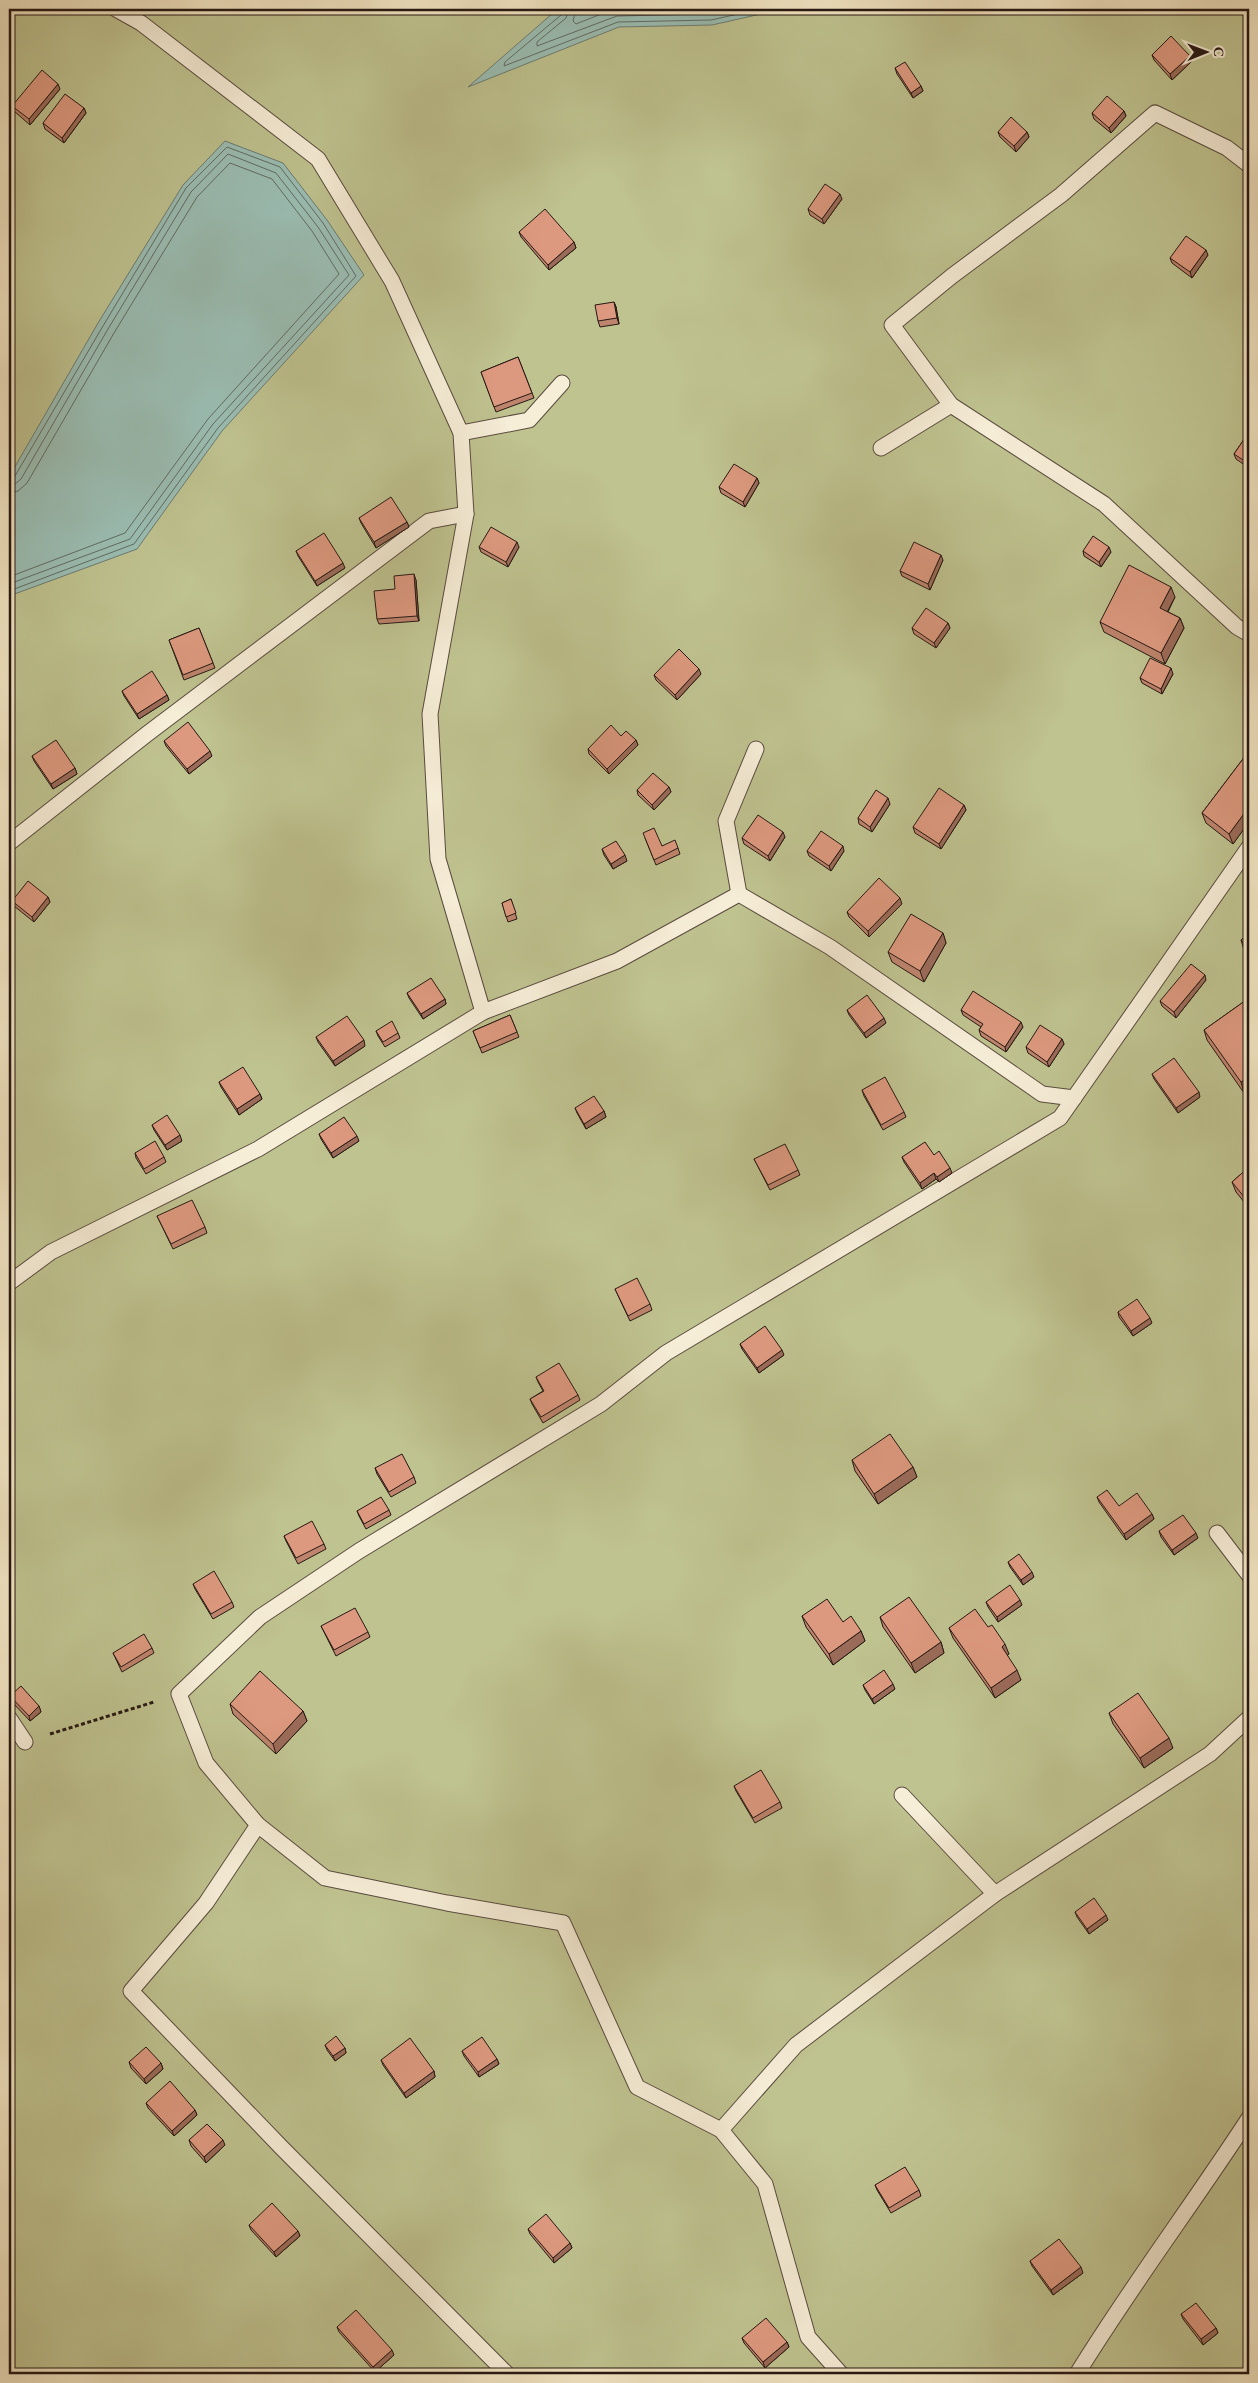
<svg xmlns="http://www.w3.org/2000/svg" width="1258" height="2383" font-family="'EB Garamond',serif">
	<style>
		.green { fill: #bfc390; stroke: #726e52 }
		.water { fill: #9bbfb5; stroke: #6c7c74 }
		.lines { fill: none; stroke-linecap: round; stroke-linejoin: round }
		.shore { stroke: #606c64; stroke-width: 1 }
		.lane-casing { stroke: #594b3f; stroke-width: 17 }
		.path { stroke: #261813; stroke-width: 3; stroke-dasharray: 4 2.5; stroke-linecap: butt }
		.lane { stroke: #f7eed8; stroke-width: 15 }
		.wall { fill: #be846d; stroke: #261813 }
		.shaded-wall { fill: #9b6b59; stroke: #261813 }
		.building { fill: #dd997f; stroke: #261813 }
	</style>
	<rect width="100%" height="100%" fill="#f2e5c3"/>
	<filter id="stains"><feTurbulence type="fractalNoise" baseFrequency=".004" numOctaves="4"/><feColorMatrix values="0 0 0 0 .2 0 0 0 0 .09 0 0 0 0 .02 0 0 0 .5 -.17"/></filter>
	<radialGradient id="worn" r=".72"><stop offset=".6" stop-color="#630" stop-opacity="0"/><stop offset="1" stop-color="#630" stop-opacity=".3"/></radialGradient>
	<rect class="green" x="9" y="9" width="1240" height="2365"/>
	<g class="water">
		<polygon points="561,9 783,9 712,25 619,27 468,87 553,13"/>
		<polygon points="225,141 283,163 327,220 364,275 222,431 137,549 9,596 9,477 98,323 183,185"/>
	</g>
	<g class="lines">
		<g class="shore">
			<polyline points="562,9 561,15 505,62 504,66 618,22 711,20 761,9"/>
			<polyline points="569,9 566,18 537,42 537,46 617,16 710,14 733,9"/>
			<polyline points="576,9 573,21 576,24 614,9"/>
			<polyline points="9,479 15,476 103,326 186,188 227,147 280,167 323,223 356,276 218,428 134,544 9,591"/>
			<polyline points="9,485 15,484 21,479 108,329 191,192 228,154 276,173 318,227 349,275 213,424 130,539 9,584"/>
			<polyline points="9,493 18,491 27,483 114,333 197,197 230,163 272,179 312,231 339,274 208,419 125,533 9,577"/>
		</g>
		<defs>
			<g id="lane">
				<polyline points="116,9 141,23 318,159 392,281 461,433 466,514 430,714 438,859 483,1012"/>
				<polyline points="1249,165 1227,148 1155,113 1061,195 952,276 892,325 951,405 1104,504 1237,627 1249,634"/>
				<polyline points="461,433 529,420 562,383"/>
				<polyline points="881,448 951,405"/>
				<polyline points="9,843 147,734 429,521 466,514"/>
				<polyline points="739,894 726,821 756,749"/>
				<polyline points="9,1283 51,1252 258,1149 483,1012 617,961 739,894 830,947 1042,1094 1074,1098"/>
				<polyline points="1217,1533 1249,1575"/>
				<polyline points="9,1718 25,1742"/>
				<polyline points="902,1795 995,1894"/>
				<polyline points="258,1825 206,1903 131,1991 281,2147 507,2374"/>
				<polyline points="721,2130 796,2045 995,1894 1210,1754 1249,1718"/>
				<polyline points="841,2374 808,2337 765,2184 721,2130 637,2087 563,1923 447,1903 325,1878 258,1825 206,1763 179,1694 260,1617 359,1551 601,1404 666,1353 1060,1118 1249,847"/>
				<path d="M1077,2374c54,-88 116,-170 172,-256"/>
			</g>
		</defs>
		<use href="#lane" class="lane-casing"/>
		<polyline class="path" points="50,1734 154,1702"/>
		<use href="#lane" class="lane"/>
	</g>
	<g class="wall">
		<polygon points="1152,55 1192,61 1172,80 1154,60"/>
		<polygon points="895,68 921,86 923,91 913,98 897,74"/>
		<polygon points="60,89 30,125 14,111 12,106"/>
		<polygon points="84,108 86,113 64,143 45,129 43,123"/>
		<polygon points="1124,111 1126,116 1111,133 1094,119 1092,113"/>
		<polygon points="998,132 1027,132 1029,137 1016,152 1000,137"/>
		<polygon points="842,199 824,224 810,215 808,209"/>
		<polygon points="519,232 574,242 576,248 549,270 521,237"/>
		<polygon points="1208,255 1192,278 1172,263 1170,258"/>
		<polygon points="614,302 616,307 619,324 600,327 598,321"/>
		<polygon points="518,357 534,398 496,412 481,372"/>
		<polygon points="1249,432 1249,468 1236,459 1234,454"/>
		<polygon points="757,478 759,483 745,507 721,493 719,487"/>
		<polygon points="359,518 407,522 409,527 376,548 361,523"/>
		<polygon points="479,547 519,547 508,567 481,552"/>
		<polygon points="296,551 345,568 317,586 298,556"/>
		<polygon points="1083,551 1111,552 1101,567 1084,556"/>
		<polygon points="943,560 930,590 902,576 900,571"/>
		<polygon points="416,580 419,621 379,624 377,619 395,589"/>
		<polygon points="1175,597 1168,612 1180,618 1184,628 1165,664 1104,632 1100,622"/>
		<polygon points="948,623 950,628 936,648 914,634 912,628"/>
		<polygon points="199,628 215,668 184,680 169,640"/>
		<polygon points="701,674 677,700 656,680 654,675"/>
		<polygon points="1173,674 1162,694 1142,683 1140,678"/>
		<polygon points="122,691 167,695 169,700 139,719 124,696"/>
		<polygon points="621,736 636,740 638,745 609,774 589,754 588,749"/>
		<polygon points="164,741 212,756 189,774 166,746"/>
		<polygon points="1249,751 1249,822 1233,844 1206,823 1202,813"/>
		<polygon points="32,756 75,768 77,774 53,789 34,761"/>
		<polygon points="669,787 671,792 654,810 638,795 637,790"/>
		<polygon points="890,804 872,832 859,824 858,818"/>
		<polygon points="964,805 966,810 941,849 915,833 913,827"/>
		<polygon points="785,837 770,861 744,844 742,838"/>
		<polygon points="645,838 662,846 678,848 680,854 656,865"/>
		<polygon points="602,849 627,861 613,869 604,855"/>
		<polygon points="807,851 844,851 831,871 809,856"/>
		<polygon points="48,897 50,902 34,922 14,906 12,901"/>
		<polygon points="511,899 517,919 508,922 502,903"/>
		<polygon points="902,904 869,937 849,917 847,912"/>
		<polygon points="943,933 946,943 924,982 892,962 888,952"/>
		<polygon points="1249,933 1249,956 1244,950 1241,940"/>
		<polygon points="1206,980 1176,1018 1162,1006 1160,1001"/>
		<polygon points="407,993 445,999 446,1004 423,1019 409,998"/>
		<polygon points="1249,998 1244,1093 1207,1040 1204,1030"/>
		<polygon points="847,1010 886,1023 866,1038 849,1015"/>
		<polygon points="961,1010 1023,1027 1006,1052 981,1036 979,1030 981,1027 963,1015"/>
		<polygon points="510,1015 519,1037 482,1053 473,1031"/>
		<polygon points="376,1031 398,1033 400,1038 385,1047 378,1036"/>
		<polygon points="316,1037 365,1046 335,1066 318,1042"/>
		<polygon points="1062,1039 1064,1044 1049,1067 1028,1053 1026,1047"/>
		<polygon points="1152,1074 1200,1097 1178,1113 1154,1079"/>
		<polygon points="219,1082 260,1094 262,1099 239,1115 221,1087"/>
		<polygon points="862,1090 904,1112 906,1117 883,1130 864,1096"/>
		<polygon points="575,1108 604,1111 606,1117 586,1129 577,1113"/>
		<polygon points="152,1125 182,1141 167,1150 154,1130"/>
		<polygon points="319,1134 359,1141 333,1158 321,1139"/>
		<polygon points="135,1153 164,1157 166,1162 146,1174 136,1158"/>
		<polygon points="934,1155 952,1173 939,1182 936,1179 922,1189 904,1162 902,1157"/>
		<polygon points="754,1159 798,1170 800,1175 770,1190"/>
		<polygon points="1249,1167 1249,1208 1236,1192 1232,1182"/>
		<polygon points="157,1216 205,1227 207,1233 173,1249"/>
		<polygon points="615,1289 650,1304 652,1310 630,1321"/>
		<polygon points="1118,1312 1152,1323 1133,1336 1119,1317"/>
		<polygon points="740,1344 784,1355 759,1373 742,1349"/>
		<polygon points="536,1377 578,1395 580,1400 543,1423 532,1404 530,1399 543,1391 538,1382"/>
		<polygon points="852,1460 913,1467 917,1477 878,1504 855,1471"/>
		<polygon points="375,1468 414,1477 416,1483 391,1497 377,1474"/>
		<polygon points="1097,1497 1119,1506 1152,1514 1154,1519 1126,1540 1099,1502"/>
		<polygon points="389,1510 391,1515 366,1529 359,1516 357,1511"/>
		<polygon points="1159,1531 1198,1538 1174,1555 1161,1537"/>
		<polygon points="284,1536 324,1544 326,1549 298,1564 286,1541"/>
		<polygon points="1008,1562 1034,1577 1023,1585 1010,1567"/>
		<polygon points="193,1584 232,1602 234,1607 213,1619 195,1589"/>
		<polygon points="986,1602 1022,1605 998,1622 988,1607"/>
		<polygon points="802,1616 843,1622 861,1631 865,1641 833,1665 806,1627"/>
		<polygon points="880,1617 941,1642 944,1653 915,1673 883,1627"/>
		<polygon points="321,1626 368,1632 370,1637 336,1656"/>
		<polygon points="988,1627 1009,1654 1007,1655 1021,1680 995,1698 953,1638 949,1628"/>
		<polygon points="152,1648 154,1653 122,1672 113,1653"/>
		<polygon points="863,1685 895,1689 874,1704 865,1690"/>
		<polygon points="10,1696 39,1706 41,1712 30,1721 12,1702"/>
		<polygon points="230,1704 303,1711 307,1721 276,1754 233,1714"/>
		<polygon points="1109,1713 1173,1748 1144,1768 1113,1724"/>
		<polygon points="734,1786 780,1802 782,1808 755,1823 736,1791"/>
		<polygon points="1075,1912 1108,1920 1089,1934 1077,1917"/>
		<polygon points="325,2045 345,2048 346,2053 335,2061 327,2050"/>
		<polygon points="462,2051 497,2059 499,2064 479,2077 464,2056"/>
		<polygon points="381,2060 434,2071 435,2077 406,2098 383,2065"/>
		<polygon points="129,2062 161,2063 163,2069 146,2084 131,2068"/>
		<polygon points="146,2103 195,2110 197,2115 174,2136 148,2108"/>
		<polygon points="189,2140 225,2145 206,2163 191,2146"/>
		<polygon points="875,2185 919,2190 921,2196 891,2213 877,2190"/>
		<polygon points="249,2225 298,2231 300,2236 276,2257 251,2230"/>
		<polygon points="528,2229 570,2243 572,2248 554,2263 530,2234"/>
		<polygon points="1030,2261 1083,2273 1053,2295 1032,2266"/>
		<polygon points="1181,2314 1216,2328 1218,2333 1203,2345 1183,2319"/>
		<polygon points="337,2327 394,2355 375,2372 339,2332"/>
		<polygon points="742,2338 787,2342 789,2347 765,2368 744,2343"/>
	</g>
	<g class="shaded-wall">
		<polygon points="1190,56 1192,61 1172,80 1170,74"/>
		<polygon points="58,84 60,89 30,125 29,119"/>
		<polygon points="921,86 923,91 913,98 911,93"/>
		<polygon points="84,108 86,113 64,143 62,138"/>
		<polygon points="1124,111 1126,116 1111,133 1109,128"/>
		<polygon points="1027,132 1029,137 1016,152 1014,146"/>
		<polygon points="840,194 842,199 824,224 822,219"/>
		<polygon points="574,242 576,248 549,270 548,265"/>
		<polygon points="1206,250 1208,255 1192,278 1190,272"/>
		<polygon points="614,302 616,307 619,324 617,318"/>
		<polygon points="757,478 759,483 745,507 743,502"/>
		<polygon points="407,522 409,527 376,548 374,542"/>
		<polygon points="517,542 519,547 508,567 506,562"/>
		<polygon points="1109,547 1111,552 1101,567 1099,562"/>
		<polygon points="941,555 943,560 930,590 928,584"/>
		<polygon points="343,563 345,568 317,586 315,581"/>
		<polygon points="414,574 416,580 419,621 417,616"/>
		<polygon points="1171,587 1175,597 1164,618 1160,608"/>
		<polygon points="1180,618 1184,628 1165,664 1161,653"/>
		<polygon points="948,623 950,628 936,648 934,643"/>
		<polygon points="1171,668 1173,674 1162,694 1161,689"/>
		<polygon points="699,669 701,674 677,700 675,695"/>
		<polygon points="167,695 169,700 139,719 137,714"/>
		<polygon points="636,740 638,745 609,774 607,769"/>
		<polygon points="210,751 212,756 189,774 187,769"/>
		<polygon points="75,768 77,774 53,789 51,784"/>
		<polygon points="669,787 671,792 654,810 652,805"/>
		<polygon points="888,798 890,804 872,832 870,827"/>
		<polygon points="964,805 966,810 941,849 939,844"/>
		<polygon points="1249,807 1249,822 1233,844 1229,834"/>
		<polygon points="783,832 785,837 770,861 768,856"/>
		<polygon points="843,846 844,851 831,871 829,866"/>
		<polygon points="625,855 627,861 613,869 611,864"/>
		<polygon points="48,897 50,902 34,922 32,917"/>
		<polygon points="900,898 902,904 869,937 868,931"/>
		<polygon points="943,933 946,943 924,982 920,971"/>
		<polygon points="1205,975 1206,980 1176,1018 1174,1012"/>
		<polygon points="445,999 446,1004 423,1019 421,1014"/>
		<polygon points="884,1018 886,1023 866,1038 864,1033"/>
		<polygon points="1021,1022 1023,1027 1006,1052 1005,1047"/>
		<polygon points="1062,1039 1064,1044 1049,1067 1047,1062"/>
		<polygon points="364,1040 365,1046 335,1066 333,1061"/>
		<polygon points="1249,1064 1249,1076 1246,1067"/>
		<polygon points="1249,1077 1249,1089 1244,1093 1241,1082"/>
		<polygon points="1199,1092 1200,1097 1178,1113 1176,1108"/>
		<polygon points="260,1094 262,1099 239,1115 237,1109"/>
		<polygon points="604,1111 606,1117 586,1129 584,1124"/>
		<polygon points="180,1135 182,1141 167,1150 165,1145"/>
		<polygon points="357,1136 359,1141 333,1158 331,1153"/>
		<polygon points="950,1168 952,1173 939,1182 937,1177"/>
		<polygon points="934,1173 936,1179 922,1189 920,1183"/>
		<polygon points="1150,1318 1152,1323 1133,1336 1131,1331"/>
		<polygon points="782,1350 784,1355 759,1373 757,1368"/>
		<polygon points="913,1467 917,1477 878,1504 874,1494"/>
		<polygon points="1152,1514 1154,1519 1126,1540 1124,1534"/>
		<polygon points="1196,1533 1198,1538 1174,1555 1172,1550"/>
		<polygon points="1032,1572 1034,1577 1023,1585 1021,1580"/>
		<polygon points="1020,1600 1022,1605 998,1622 997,1617"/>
		<polygon points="861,1631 865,1641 833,1665 829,1654"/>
		<polygon points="941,1642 944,1653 915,1673 911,1663"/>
		<polygon points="1005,1644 1009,1654 1005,1657 1002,1647"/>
		<polygon points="1017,1670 1021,1680 995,1698 991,1688"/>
		<polygon points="893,1684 895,1689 874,1704 872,1699"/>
		<polygon points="39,1706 41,1712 30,1721 29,1716"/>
		<polygon points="303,1711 307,1721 276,1754 273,1744"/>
		<polygon points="1169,1738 1173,1748 1144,1768 1140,1758"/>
		<polygon points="1106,1915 1108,1920 1089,1934 1087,1929"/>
		<polygon points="345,2048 346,2053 335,2061 333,2056"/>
		<polygon points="497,2059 499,2064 479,2077 478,2072"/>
		<polygon points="161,2063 163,2069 146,2084 144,2079"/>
		<polygon points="434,2071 435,2077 406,2098 404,2093"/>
		<polygon points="195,2110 197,2115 174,2136 172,2131"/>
		<polygon points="223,2140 225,2145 206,2163 204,2157"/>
		<polygon points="298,2231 300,2236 276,2257 274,2252"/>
		<polygon points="570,2243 572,2248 554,2263 553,2258"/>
		<polygon points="1081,2267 1083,2273 1053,2295 1051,2290"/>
		<polygon points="1216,2328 1218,2333 1203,2345 1201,2339"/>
		<polygon points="787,2342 789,2347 765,2368 763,2362"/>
		<polygon points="392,2350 394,2355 375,2372 373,2367"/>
	</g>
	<g class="building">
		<polygon points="1171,36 1190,56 1170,74 1152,55"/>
		<polygon points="905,62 921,86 911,93 895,68"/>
		<polygon points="42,70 58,84 29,119 12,106"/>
		<polygon points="65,94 84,108 62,138 43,123"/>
		<polygon points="1107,96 1124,111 1109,128 1092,113"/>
		<polygon points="1011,117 1027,132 1014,146 998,132"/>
		<polygon points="825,184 840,194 822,219 808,209"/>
		<polygon points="545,209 574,242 548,265 519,232"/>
		<polygon points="1186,236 1206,250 1190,272 1170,258"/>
		<polygon points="614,302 617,318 598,321 595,305"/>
		<polygon points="518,357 532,393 494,407 481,372"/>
		<polygon points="1249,432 1249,464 1234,454"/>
		<polygon points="734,464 757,478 743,502 719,487"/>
		<polygon points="391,497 407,522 374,542 359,518"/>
		<polygon points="491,527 517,542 506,562 479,547"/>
		<polygon points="324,533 343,563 315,581 296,551"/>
		<polygon points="1093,536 1109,547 1099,562 1083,551"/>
		<polygon points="914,542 941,555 928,584 900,571"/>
		<polygon points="1129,565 1171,587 1160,608 1180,618 1161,653 1100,622"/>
		<polygon points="414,574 417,616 377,619 374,591 395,589 394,576"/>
		<polygon points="926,608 948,623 934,643 912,628"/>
		<polygon points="199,628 213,663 183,675 169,640"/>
		<polygon points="679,649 699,669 675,695 654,675"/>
		<polygon points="1150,658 1171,668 1161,689 1140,678"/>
		<polygon points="152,671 167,695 137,714 122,691"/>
		<polygon points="188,722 210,751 187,769 164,741"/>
		<polygon points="611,725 621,736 626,731 636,740 607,769 588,749"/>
		<polygon points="56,740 75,768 51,784 32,756"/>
		<polygon points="1249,751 1249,807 1229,834 1202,813"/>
		<polygon points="653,773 669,787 652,805 637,790"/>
		<polygon points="939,788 964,805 939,844 913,827"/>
		<polygon points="876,790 888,798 870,827 858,818"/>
		<polygon points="758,815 783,832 768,856 742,838"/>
		<polygon points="654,828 662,846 675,840 678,848 654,860 643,833"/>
		<polygon points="821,831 843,846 829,866 807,851"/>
		<polygon points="616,841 625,855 611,864 602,849"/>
		<polygon points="879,878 900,898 868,931 847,912"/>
		<polygon points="28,881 48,897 32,917 12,901"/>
		<polygon points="511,899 516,913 506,917 502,903"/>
		<polygon points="911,914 943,933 920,971 888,952"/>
		<polygon points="1249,933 1249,951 1241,940"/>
		<polygon points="1191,964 1205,975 1174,1012 1160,1001"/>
		<polygon points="431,978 445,999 421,1014 407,993"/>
		<polygon points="973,991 1021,1022 1005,1047 979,1030 983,1024 961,1010"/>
		<polygon points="867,995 884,1018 864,1033 847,1010"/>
		<polygon points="1249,998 1249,1064 1246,1067 1249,1072 1249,1077 1241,1082 1204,1030"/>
		<polygon points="510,1015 517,1032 480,1048 473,1031"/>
		<polygon points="347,1016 364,1040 333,1061 316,1037"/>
		<polygon points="392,1021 398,1033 383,1042 376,1031"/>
		<polygon points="1040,1025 1062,1039 1047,1062 1026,1047"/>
		<polygon points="1174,1058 1199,1092 1176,1108 1152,1074"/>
		<polygon points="243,1067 260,1094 237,1109 219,1082"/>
		<polygon points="885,1077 904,1112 881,1125 862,1090"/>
		<polygon points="594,1096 604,1111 584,1124 575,1108"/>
		<polygon points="167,1115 180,1135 165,1145 152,1125"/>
		<polygon points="344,1117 357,1136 331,1153 319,1134"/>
		<polygon points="155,1141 164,1157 144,1169 135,1153"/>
		<polygon points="925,1142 934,1155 939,1151 950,1168 937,1177 934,1173 920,1183 902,1157"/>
		<polygon points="785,1144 798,1170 768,1185 754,1159"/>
		<polygon points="1249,1167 1249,1203 1232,1182"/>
		<polygon points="192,1200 205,1227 171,1244 157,1216"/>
		<polygon points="637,1278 650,1304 628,1316 615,1289"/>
		<polygon points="1137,1299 1150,1318 1131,1331 1118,1312"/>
		<polygon points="765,1326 782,1350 757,1368 740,1344"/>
		<polygon points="559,1363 578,1395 541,1417 530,1399 544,1391 536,1377"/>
		<polygon points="890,1434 913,1467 874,1494 852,1460"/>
		<polygon points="402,1454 414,1477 389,1492 375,1468"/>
		<polygon points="1107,1490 1119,1506 1137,1493 1152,1514 1124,1534 1097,1497"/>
		<polygon points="381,1497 389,1510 364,1524 357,1511"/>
		<polygon points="1183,1515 1196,1533 1172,1550 1159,1531"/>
		<polygon points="312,1521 324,1544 296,1558 284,1536"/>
		<polygon points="1019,1554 1032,1572 1021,1580 1008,1562"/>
		<polygon points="214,1571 232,1602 211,1614 193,1584"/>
		<polygon points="1010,1585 1020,1600 997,1617 986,1602"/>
		<polygon points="909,1597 941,1642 911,1663 880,1617"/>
		<polygon points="827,1599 843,1622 851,1616 861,1631 829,1654 802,1616"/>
		<polygon points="355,1608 368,1632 334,1650 321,1626"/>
		<polygon points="975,1609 988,1627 992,1625 1005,1644 1002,1647 1017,1670 991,1688 949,1628"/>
		<polygon points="144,1634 152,1648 121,1667 113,1653"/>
		<polygon points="884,1670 893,1684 872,1699 863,1685"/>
		<polygon points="260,1671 303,1711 273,1744 230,1704"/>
		<polygon points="21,1686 39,1706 29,1716 10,1696"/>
		<polygon points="1138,1693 1169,1738 1140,1758 1109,1713"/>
		<polygon points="761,1770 780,1802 753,1818 734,1786"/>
		<polygon points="1094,1898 1106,1915 1087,1929 1075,1912"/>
		<polygon points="336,2036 345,2048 333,2056 325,2045"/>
		<polygon points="482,2037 497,2059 478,2072 462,2051"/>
		<polygon points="410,2038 434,2071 404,2093 381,2060"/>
		<polygon points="146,2047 161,2063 144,2079 129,2062"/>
		<polygon points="170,2081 195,2110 172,2131 146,2103"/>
		<polygon points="207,2124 223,2140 204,2157 189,2140"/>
		<polygon points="905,2167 919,2190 889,2208 875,2185"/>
		<polygon points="272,2203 298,2231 274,2252 249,2225"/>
		<polygon points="546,2214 570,2243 553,2258 528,2229"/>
		<polygon points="1059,2239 1081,2267 1051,2290 1030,2261"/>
		<polygon points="1196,2303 1216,2328 1201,2339 1181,2314"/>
		<polygon points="356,2310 392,2350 373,2367 337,2327"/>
		<polygon points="766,2318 787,2342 763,2362 742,2338"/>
		<polygon points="49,2371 52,2374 45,2374"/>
	</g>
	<rect width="1258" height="2383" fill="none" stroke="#f2e5c3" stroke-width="30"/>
	<rect x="10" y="10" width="1238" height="2363" fill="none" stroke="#261813" stroke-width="2.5"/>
	<rect x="15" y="15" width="1228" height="2353" fill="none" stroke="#261813"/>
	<g transform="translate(1206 52) rotate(89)" stroke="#f7eed8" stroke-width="4" paint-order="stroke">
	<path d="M0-4L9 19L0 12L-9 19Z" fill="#261813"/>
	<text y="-8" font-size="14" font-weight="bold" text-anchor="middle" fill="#261813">С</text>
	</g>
	<rect width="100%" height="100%" filter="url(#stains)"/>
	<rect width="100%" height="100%" fill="url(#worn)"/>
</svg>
